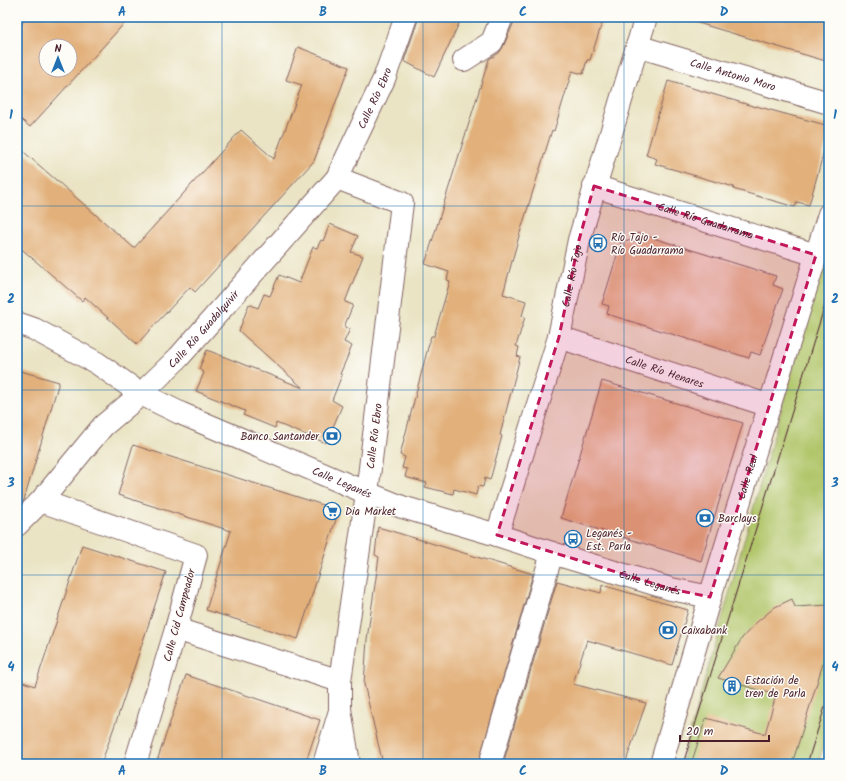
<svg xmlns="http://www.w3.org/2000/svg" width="846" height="781" font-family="Kalam,sans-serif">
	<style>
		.green { fill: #b1c66a; stroke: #7e724a }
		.building { fill: #e2b07a; fill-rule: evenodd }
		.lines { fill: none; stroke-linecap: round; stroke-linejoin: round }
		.street-casing { stroke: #826461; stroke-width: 24 }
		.secondary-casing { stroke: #826461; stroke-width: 24 }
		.street { stroke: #fff; stroke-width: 22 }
		.secondary { stroke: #fff; stroke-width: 22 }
		.tram { stroke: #4a1f2b; stroke-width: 1 }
		.marked { fill: #c2185b; fill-opacity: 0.2; stroke: #c2185b; stroke-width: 3; stroke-dasharray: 8 5; stroke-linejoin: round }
		.grid { fill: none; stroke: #1f6fb2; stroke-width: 1; stroke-opacity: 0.55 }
		.labels { text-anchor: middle; stroke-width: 3; stroke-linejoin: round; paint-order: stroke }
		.street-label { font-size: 11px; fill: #4a1f2b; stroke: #fdfcf7 }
		.poi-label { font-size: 11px; fill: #4a1f2b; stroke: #fdfcf7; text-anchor: start }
		.neatline { fill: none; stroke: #1f6fb2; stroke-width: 1.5 }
		.grid-label { font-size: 13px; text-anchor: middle; font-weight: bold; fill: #1f6fb2 }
	</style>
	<rect width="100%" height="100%" fill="#fdfcf7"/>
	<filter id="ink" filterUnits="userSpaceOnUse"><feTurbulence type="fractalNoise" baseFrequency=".025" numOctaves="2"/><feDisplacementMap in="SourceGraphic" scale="8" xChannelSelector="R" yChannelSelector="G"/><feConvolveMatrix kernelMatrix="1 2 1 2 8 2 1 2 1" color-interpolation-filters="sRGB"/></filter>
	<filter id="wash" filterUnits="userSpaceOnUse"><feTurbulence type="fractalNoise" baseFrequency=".012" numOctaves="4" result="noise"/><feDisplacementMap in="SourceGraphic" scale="16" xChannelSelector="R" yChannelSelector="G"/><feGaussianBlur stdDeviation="0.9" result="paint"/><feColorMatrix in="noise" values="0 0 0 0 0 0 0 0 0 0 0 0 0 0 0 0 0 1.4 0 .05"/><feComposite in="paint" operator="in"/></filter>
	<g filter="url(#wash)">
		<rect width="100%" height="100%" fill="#eae4c4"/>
		<polygon class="green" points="829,240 829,726 818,764 681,764"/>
		<g id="blocks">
			<g class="building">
				<path d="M28,17h102l-100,110 -13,-11v-87zM46,46h24v24h-24z"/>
				<polygon points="419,17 462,17 434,77 404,61"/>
				<polygon points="514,17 604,17 590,60 587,60 583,74 572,71 554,131 552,130 519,236 503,294 526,301 522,316 525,317 516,346 519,347 517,356 520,357 500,435 502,436 490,480 485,478 483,487 478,486 476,495 454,489 453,494 425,487 427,483 405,477 407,469 402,468 405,457 400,455 431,336 434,336 450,281 447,280 449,272 425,264 489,59 499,53 503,47 514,22"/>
				<polygon points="699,17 829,17 829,62 698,23"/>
				<polygon points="298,47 349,67 314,161 195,292 190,287 137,344 85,297 82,301 17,245 17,146 134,248 241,130 274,159 302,85 286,80"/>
				<polygon points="668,81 756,107 756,106 829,126 829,133 809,205 797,202 795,207 733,189 734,187 655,164 657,159 646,155"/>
				<polygon points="330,224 358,236 351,252 363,256 345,302 353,305 344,327 350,329 344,342 352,346 340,374 342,375 332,400 342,406 326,443 276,423 275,428 243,415 245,411 196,391 204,373 199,369 207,350 303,388 239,331 249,304 258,308 264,294 270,296 279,275 299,283 313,247 317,248 321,240 323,241"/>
				<polygon points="637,233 776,276 773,285 783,289 760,355 751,352 749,358 607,314 609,306 602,304 622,239 634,242"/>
				<polygon points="17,370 59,382 24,500 22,503 17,502"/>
				<polygon points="602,381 743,423 701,561 561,518"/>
				<polygon points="133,445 339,510 298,639 206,610 231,531 118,495"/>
				<polygon points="378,527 533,574 478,764 383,764 364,684 367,639 379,557 375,555"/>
				<polygon points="82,545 166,572 118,716 101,764 17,764 17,680 35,686"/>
				<polygon points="557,581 601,593 602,585 688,610 672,665 587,640 573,684 646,703 625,764 503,764"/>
				<polygon points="792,599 795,607 829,605 829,644 792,764 691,764 706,718 765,734 776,695 718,678 742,638 757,622 775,607"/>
				<polygon points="186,675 320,720 305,764 156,764"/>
			</g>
		</g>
	</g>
	<g filter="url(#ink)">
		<use href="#blocks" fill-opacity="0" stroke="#826461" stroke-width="1"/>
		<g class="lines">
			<defs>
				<g id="street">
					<path id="s1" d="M637,46l192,57"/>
					<polyline points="464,60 492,42 502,17"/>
					<polyline points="337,178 402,203 367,493 340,681 340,709 349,764"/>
					<path id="s2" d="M594,186l222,69"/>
					<path id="s3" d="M559,337l211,69"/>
					<polyline points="41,501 196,555 176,629 135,764"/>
					<path id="s4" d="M17,525l24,-24 62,-75 38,-32 38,-37 158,-179 47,-99 22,-62"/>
					<path id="s5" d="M497,535l62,-198 20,-97 67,-223"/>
					<polyline points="176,629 340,681"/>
					<polyline points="324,764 339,714"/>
					<polyline points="490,764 552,553"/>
					<polyline points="661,764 710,597"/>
				</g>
				<g id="secondary">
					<path id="s6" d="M17,323l17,6 63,34 44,31 39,19 187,80 35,14 95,28 55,18 119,36 39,8 119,-383"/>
				</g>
			</defs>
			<use href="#street" class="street-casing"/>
			<use href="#secondary" class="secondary-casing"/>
			<use href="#street" class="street"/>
			<use href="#secondary" class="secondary"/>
			<g class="tram">
				<polyline points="683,764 829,292"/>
				<polyline points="807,764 829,694"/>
			</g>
		</g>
	</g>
	<path class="marked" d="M594,186l222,69 -106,342 -39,-8 -174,-54 62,-198 20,-97z"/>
	<path class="grid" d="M222,17v747M423,17v747M624,17v747M17,206h812M17,390h812M17,575h812"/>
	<defs>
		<symbol id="bus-ring" viewBox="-11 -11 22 22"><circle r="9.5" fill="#fdfcf7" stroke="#1f6fb2" stroke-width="1.5"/><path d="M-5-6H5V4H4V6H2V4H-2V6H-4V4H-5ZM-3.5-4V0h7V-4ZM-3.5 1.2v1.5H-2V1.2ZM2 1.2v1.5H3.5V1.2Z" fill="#1f6fb2"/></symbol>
		<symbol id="bank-ring" viewBox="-11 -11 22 22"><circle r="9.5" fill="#fdfcf7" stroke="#1f6fb2" stroke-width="1.5"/><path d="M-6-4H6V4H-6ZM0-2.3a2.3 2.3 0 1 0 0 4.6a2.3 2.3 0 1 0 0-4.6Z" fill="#1f6fb2"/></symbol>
		<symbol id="supermarket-ring" viewBox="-11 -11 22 22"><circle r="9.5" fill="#fdfcf7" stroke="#1f6fb2" stroke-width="1.5"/><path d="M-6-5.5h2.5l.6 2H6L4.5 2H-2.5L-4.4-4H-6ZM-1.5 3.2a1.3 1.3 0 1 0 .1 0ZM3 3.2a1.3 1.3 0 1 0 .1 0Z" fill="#1f6fb2"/></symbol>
		<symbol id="building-ring" viewBox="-11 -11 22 22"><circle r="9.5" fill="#fdfcf7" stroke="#1f6fb2" stroke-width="1.5"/><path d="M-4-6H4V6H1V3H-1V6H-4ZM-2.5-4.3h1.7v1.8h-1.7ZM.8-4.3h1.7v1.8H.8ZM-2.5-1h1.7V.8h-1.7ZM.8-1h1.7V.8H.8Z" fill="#1f6fb2"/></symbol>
	</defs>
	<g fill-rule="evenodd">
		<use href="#bus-ring" x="588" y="233" width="20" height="20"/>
		<use href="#bank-ring" x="322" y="426" width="20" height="20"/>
		<use href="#supermarket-ring" x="322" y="501" width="20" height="20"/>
		<use href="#bank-ring" x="695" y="508" width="20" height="20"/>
		<use href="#bus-ring" x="563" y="529" width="20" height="20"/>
		<use href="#bank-ring" x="658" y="620" width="20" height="20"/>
		<use href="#building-ring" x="722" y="676" width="20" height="20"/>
	</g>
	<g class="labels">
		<g class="street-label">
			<text dy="4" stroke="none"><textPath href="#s1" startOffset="100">Calle Antonio Moro</textPath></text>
			<text dy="4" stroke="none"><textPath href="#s4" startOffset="561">Calle Río Ebro</textPath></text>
			<text dy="4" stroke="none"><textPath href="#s2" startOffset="117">Calle Río Guadarrama</textPath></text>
			<text dy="4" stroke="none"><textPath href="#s5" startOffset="270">Calle Río Tajo</textPath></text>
			<text dy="4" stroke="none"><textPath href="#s4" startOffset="271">Calle Río Guadalquivir</textPath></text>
			<text dy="4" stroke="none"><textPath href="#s3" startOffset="111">Calle Río Henares</textPath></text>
			<text transform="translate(374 436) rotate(-83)" y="4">Calle Río Ebro</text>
			<text dy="4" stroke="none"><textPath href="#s6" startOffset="875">Calle Real</textPath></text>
			<text dy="4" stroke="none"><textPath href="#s6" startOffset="363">Calle Leganés</textPath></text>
			<text dy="4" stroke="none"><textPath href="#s6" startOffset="687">Calle Leganés</textPath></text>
			<text transform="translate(179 615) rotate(-75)" y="4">Calle Cid Campeador</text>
		</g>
		<g class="poi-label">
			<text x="611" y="241">Río Tajo -<tspan x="611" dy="13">Río Guadarrama</tspan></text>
			<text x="319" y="440" text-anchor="end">Banco Santander</text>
			<text x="345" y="515">Dia Market</text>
			<text x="718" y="522">Barclays</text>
			<text x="586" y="537">Leganés -<tspan x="586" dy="13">Est. Parla</tspan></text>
			<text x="681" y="634">Caixabank</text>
			<text x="745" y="684">Estación de<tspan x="745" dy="13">tren de Parla</tspan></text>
		</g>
	</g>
	<rect width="846" height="781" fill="none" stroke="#fdfcf7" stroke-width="44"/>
	<g transform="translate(58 58)"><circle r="19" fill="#fdfcf7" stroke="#b5a4a5"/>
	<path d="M0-3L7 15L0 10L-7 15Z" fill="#1f6fb2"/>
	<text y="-6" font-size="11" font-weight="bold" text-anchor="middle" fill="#4a1f2b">N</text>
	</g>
	<path d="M680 735v6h89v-6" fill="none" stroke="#4a1f2b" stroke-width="2"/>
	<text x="686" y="735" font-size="12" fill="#4a1f2b" stroke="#fdfcf7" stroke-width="3" paint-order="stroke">20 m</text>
	<rect x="22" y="22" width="802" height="737" class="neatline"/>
	<g class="grid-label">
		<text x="122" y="16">A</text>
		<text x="323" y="16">B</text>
		<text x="523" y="16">C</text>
		<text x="724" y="16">D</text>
		<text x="11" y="119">1</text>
		<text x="835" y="119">1</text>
		<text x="11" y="303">2</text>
		<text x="835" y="303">2</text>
		<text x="11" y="487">3</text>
		<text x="835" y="487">3</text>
		<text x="11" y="671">4</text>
		<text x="835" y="671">4</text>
		<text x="122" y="775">A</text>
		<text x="323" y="775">B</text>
		<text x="523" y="775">C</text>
		<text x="724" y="775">D</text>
	</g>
</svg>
